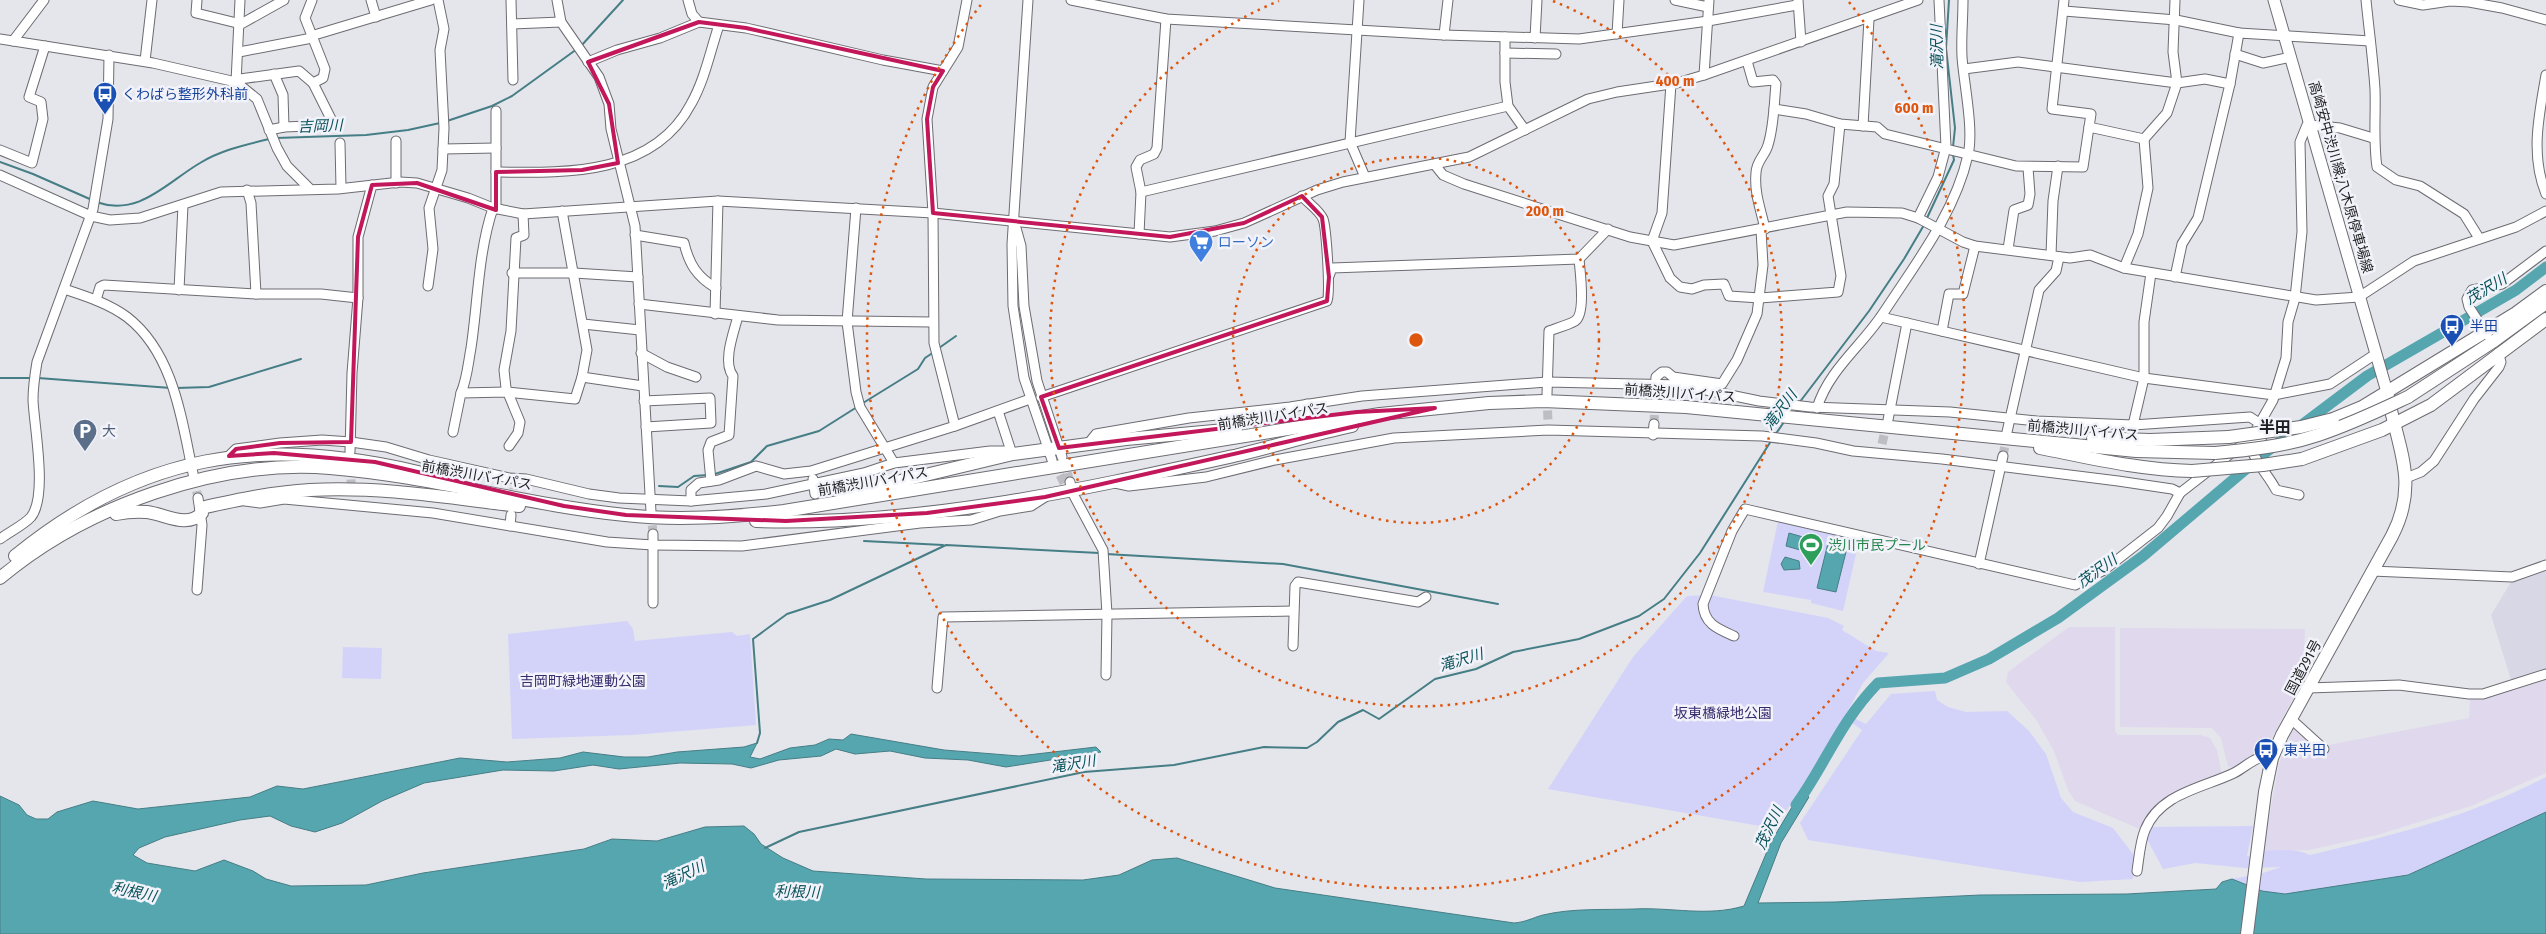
<svg xmlns="http://www.w3.org/2000/svg" width="2546" height="934" font-family="'Fira Sans Condensed','Noto Sans JP',sans-serif">
	<style>
		.built { fill: #d7d7e5 }
		.industrial { fill: #e0d8ed }
		.green { fill: #d3d3fa }
		.water { fill: #56a6b0; stroke: #467e85 }
		.lines { fill: none; stroke-linecap: round; stroke-linejoin: round }
		.stream { stroke: #467e85; stroke-width: 2 }
		.river { stroke: #56a6b0; stroke-width: 11 }
		.minor-tunnel { stroke: #bdbdc3; stroke-width: 9; stroke-dasharray: 9 4.5; stroke-linecap: butt }
		.minor-casing { stroke: #6c6c72; stroke-width: 11 }
		.major-casing { stroke: #6c6c72; stroke-width: 13 }
		.highway-casing { stroke: #6c6c72; stroke-width: 14 }
		.minor { stroke: #fff; stroke-width: 9 }
		.major { stroke: #fff; stroke-width: 11 }
		.highway { stroke: #fff; stroke-width: 12 }
		.highway-bridge-casing { stroke: #6c6c72; stroke-width: 14; stroke-linecap: butt }
		.highway-bridge { stroke: #fff; stroke-width: 12 }
		.marked { fill: none; stroke: #c2185b; stroke-width: 4; stroke-linejoin: round }
		.ring { fill: none; stroke: #de560d; stroke-width: 2.5; stroke-dasharray: 2.5 5 }
		.labels { text-anchor: middle; stroke-width: 5; stroke-linejoin: round; paint-order: stroke }
		.transit-label { font-size: 14px; fill: #164399; stroke: #f2f2fa; text-anchor: start }
		.street-label { font-size: 14px; fill: #1f1f21; stroke: #f2f2fa }
		.shop-label { font-size: 14px; fill: #366cbe; stroke: #f2f2fa; text-anchor: start }
		.service-label { font-size: 14px; fill: #4e5e75; stroke: #f2f2fa; text-anchor: start }
		.leisure-label { font-size: 14px; fill: #27864d; stroke: #f2f2fa; text-anchor: start }
		.park-label { font-size: 14px; fill: #362b6d; stroke: #f2f2fa }
		.water-label { font-size: 15px; font-style: italic; fill: #0a535a; stroke: #f2f2fa }
		.quarter-label { font-size: 16px; font-weight: bold; fill: #1f1f21; stroke: #f2f2fa }
		.centre { fill: #de560d; stroke: #f2f2fa; stroke-width: 2.5 }
		.ring-label { font-size: 15px; text-anchor: middle; font-weight: bold; fill: #de560d; stroke: #f2f2fa; stroke-width: 5; stroke-linejoin: round; paint-order: stroke }
	</style>
	<rect width="100%" height="100%" fill="#e5e5ec"/>
	<polygon class="built" points="2546,569 2546,672 2512,683 2491,615 2511,582"/>
	<g class="industrial">
		<polygon points="2069,627 2115,627 2115,731 2118,735 2200,735 2210,738 2217,750 2222,775 2148,815 2142,830 2075,801 2068,790 2054,751 2037,721 2006,682 2008,672"/>
		<polygon points="2122,628 2305,629 2303,674 2300,685 2270,742 2262,752 2233,769 2228,766 2221,738 2212,728 2120,727 2120,629"/>
		<polygon points="2546,676 2546,773 2471,806 2377,835 2309,850 2263,851 2279,764 2293,729 2321,753 2328,745 2469,718 2470,699 2486,696"/>
	</g>
	<g class="green">
		<polygon points="1778,521 1859,541 1843,611 1811,603 1811,600 1763,592"/>
		<polygon points="1710,595 1828,618 1844,626 1842,630 1876,651 1889,653 1863,683 1846,714 1866,724 1891,694 1935,691 1937,700 1948,707 1966,712 2007,711 2029,731 2046,754 2061,798 2073,812 2113,828 2136,858 2133,879 2080,882 1808,840 1800,823 1862,730 1844,717 1787,810 1760,826 1548,789 1633,657 1687,596"/>
		<polygon points="627,621 633,629 635,641 732,632 737,636 750,634 756,725 632,735 512,739 508,634"/>
		<polygon points="343,647 382,648 381,679 342,678"/>
		<path d="M2546,777v35l-138,63 -123,19 -23,-3 -30,-12 31,-6 18,-6 -36,1 -50,-5 -32,6 -17,-32 4,-10 103,-1 -6,30 15,3 1,-8c15,-1 33,-3 47,4 81,-19 162,-39 236,-78z"/>
	</g>
	<g class="water">
		<polygon points="1789,533 1810,539 1807,552 1786,546"/>
		<polygon points="1828,543 1847,548 1836,592 1817,588"/>
		<polygon points="1785,557 1799,561 1800,569 1784,570 1781,564"/>
		<path d="M851,734l93,16 75,6 77,-9 5,5 -95,15 -38,-7 -43,-2 -35,-7 -35,3 -19,-5 -15,7 -42,4 -28,8 -19,-4 -52,-1 -61,6 -26,-4 -39,6 -51,-1 -79,13 -42,18 -40,22 -27,9 -24,-6 -21,-10 -30,4 -75,17 -26,11 -6,7 14,8 48,8 29,-11 29,11 13,8 25,7 75,-1 57,-12 161,-24 28,-10 45,2 48,-14 39,-1 10,8 7,10 22,14 30,13 113,8 157,1 36,-5 33,-15 25,-2 98,30 239,35c12,-1 18,-5 29,-8 29,-7 62,-5 91,-6 38,-2 73,8 110,-3l27,-64 30,-50 8,5 -28,46 -23,60 77,-1 145,-7 147,-1 89,-5 6,-7 10,-3 30,12 23,3 123,-19 138,-63v122h-2546v-138l19,9 8,10 9,4h12l9,-7 36,-11 45,8 112,-12 27,-11 26,3 157,-31 47,4 53,-4 23,-6 41,5h24l29,-5 67,-5 13,-4 -7,14 10,2 30,-11 25,-3 14,-6 14,1z"/>
	</g>
	<g class="lines">
		<g class="stream">
			<polyline points="1949,0 1946,48 1955,128 1953,147"/>
			<polyline points="581,46 623,0"/>
			<polyline points="447,121 492,106 512,96 577,49"/>
			<polyline points="276,138 366,135 408,130 440,123"/>
			<polyline points="0,162 33,174 92,200"/>
			<path d="M96,202c43,15 70,-19 104,-39 21,-13 45,-18 69,-24"/>
			<polyline points="1927,218 1954,160 1953,154"/>
			<polyline points="939,348 956,336"/>
			<polyline points="0,378 31,378"/>
			<polyline points="38,378 171,388"/>
			<polyline points="176,388 209,387 301,359"/>
			<polyline points="863,403 918,369 925,358 934,352"/>
			<polyline points="1799,403 1869,311 1904,259 1924,225"/>
			<polyline points="1775,435 1784,422"/>
			<polyline points="712,475 751,462 767,446 819,431 857,407"/>
			<polyline points="659,486 678,487 694,476 708,475"/>
			<polyline points="864,541 943,545"/>
			<polyline points="1106,554 1283,564 1498,604"/>
			<polyline points="757,743 760,733 753,639 787,614 830,600 946,545 1099,553"/>
			<polyline points="765,848 799,832 1084,772 1174,765 1264,747 1307,748 1317,742 1338,722 1363,710 1379,719 1435,679 1476,669 1513,652 1579,639 1639,616 1664,599 1700,553 1771,441"/>
		</g>
		<path class="river" d="M1796,805c30,-42 44,-83 82,-122l67,-5 44,-19 69,-41 85,-62 123,-104 101,-76 149,-86 30,-23"/>
		<g class="minor-tunnel">
			<polyline points="1547,397 1548,421"/>
			<polyline points="1654,424 1655,402"/>
			<polyline points="1882,444 1887,422"/>
			<polyline points="2003,456 2007,434"/>
			<polyline points="1063,460 1070,482"/>
			<polyline points="1054,463 1064,483"/>
			<polyline points="350,466 352,495"/>
			<polyline points="194,478 198,498"/>
			<polyline points="513,503 514,488"/>
			<polyline points="651,512 653,534"/>
		</g>
		<defs>
			<g id="minor">
				<polyline points="197,0 196,13 241,24 284,0"/>
				<polyline points="371,0 376,17"/>
				<polyline points="511,0 513,80"/>
				<polyline points="557,0 561,22 599,77 609,104 611,129 635,226 651,512"/>
				<polyline points="688,0 692,14 699,22"/>
				<polyline points="1028,0 1012,244 1013,306 1024,378 1052,460"/>
				<polyline points="1071,0 1166,19 1444,35 1579,39 1708,21 1797,5"/>
				<polyline points="1359,0 1350,142 1365,177"/>
				<polyline points="1675,0 1708,7"/>
				<polyline points="1798,0 1801,42"/>
				<polyline points="2064,0 2052,109 2091,114 2089,127"/>
				<path d="M2366,0c3,30 7,59 9,89 1,27 -2,51 2,78l19,13 24,6 44,28 15,24"/>
				<polyline points="2399,0 2423,5 2450,1 2469,2 2502,8 2546,20"/>
				<polyline points="2064,11 2176,20 2239,33"/>
				<polyline points="512,24 561,22"/>
				<polyline points="1617,34 1619,0"/>
				<polyline points="1444,35 1448,0"/>
				<polyline points="311,36 431,0"/>
				<polyline points="1505,37 1505,82 1508,106 1525,130"/>
				<polyline points="1535,38 1537,0"/>
				<polyline points="0,39 153,63 236,82 257,99 277,148 287,166 309,188"/>
				<polyline points="13,41 44,0"/>
				<polyline points="239,52 312,38"/>
				<polyline points="1505,53 1556,54"/>
				<polyline points="2235,54 2263,63 2291,57"/>
				<polyline points="145,61 152,0"/>
				<path d="M1747,61l6,21 20,-2 3,4c-2,20 -2,42 -8,61 -3,11 -12,16 -12,28 -2,20 5,37 9,56"/>
				<polyline points="588,62 617,50 660,38 699,22 746,28 883,60 943,71"/>
				<polyline points="1964,69 2018,62 2146,79 2177,83 2205,79 2230,84"/>
				<polyline points="274,74 283,95 284,127"/>
				<polyline points="1704,75 1709,0"/>
				<path d="M2546,75c-7,40 -16,80 0,119"/>
				<polyline points="236,82 240,79 299,71 313,83 323,78 325,69 305,18 312,0"/>
				<polyline points="236,82 240,0"/>
				<polyline points="1671,84 1662,213 1652,241 1670,278 1680,287 1692,289 1704,285 1724,284 1729,296 1760,298 1838,292 1841,276 1828,196 1834,184 1840,124"/>
				<polyline points="1774,109 1806,114 1840,124 1877,127 1885,134 2016,166 2083,167 2089,127 2144,139 2167,113 2177,83 2173,52 2175,0"/>
				<polyline points="1863,126 1869,19"/>
				<polyline points="269,130 284,127 334,125 313,83"/>
				<polyline points="340,143 341,188"/>
				<polyline points="443,149 496,148"/>
				<polyline points="0,150 32,163 43,119 41,102 29,97 45,46"/>
				<polyline points="1435,165 1443,175 1464,184 1630,237 1674,245 1847,212 1902,213 1918,218 1963,242 1975,246 2070,258 2090,255 2124,268 2316,300 2359,297 2414,261 2516,227 2546,211"/>
				<path d="M496,172c69,1 157,4 195,-68 14,-25 19,-52 28,-79"/>
				<polyline points="0,175 91,216 110,220 140,218 221,192 338,189 400,182 417,183 468,198 493,208 523,214 718,201 933,213 1170,237 1215,231 1244,223 1317,190 1343,182 1469,157 1588,99 1617,92 1677,83 1704,75 1918,0"/>
				<polyline points="396,183 396,141"/>
				<polyline points="247,190 251,203 256,294"/>
				<polyline points="1141,192 1508,106"/>
				<polyline points="856,208 847,322 856,392 860,407 894,463"/>
				<polyline points="496,209 496,111"/>
				<polyline points="562,211 587,350 582,377 643,386"/>
				<polyline points="1918,218 1938,177 1946,147 1939,0"/>
				<polyline points="1016,228 1021,246 1024,306 1037,381 1062,457"/>
				<polyline points="1139,234 1141,192 1136,167 1140,160 1154,154 1157,148 1166,19"/>
				<path d="M635,235l49,8c5,21 13,34 32,45"/>
				<polyline points="2008,249 2014,210 2028,205 2030,194 2028,168"/>
				<polyline points="2051,255 2053,201 2058,166"/>
				<polyline points="2124,268 2138,234 2148,188 2144,139"/>
				<polyline points="512,273 574,273 638,277"/>
				<polyline points="1329,276 1332,268 1579,259 1608,229"/>
				<polyline points="2175,277 2182,244 2198,218 2230,84 2239,33 2370,41"/>
				<polyline points="428,286 433,249 429,208 442,170 444,128 440,50 444,29 438,0"/>
				<path d="M64,289c21,7 44,14 63,28 48,37 55,106 67,161"/>
				<polyline points="179,290 183,205"/>
				<polyline points="96,300 100,287 104,285 256,294 321,294 358,298"/>
				<polyline points="639,304 778,320 932,322"/>
				<polyline points="715,314 718,201"/>
				<polyline points="1881,317 2144,378 2274,395 2330,384 2374,355"/>
				<polyline points="583,324 640,330"/>
				<polyline points="1942,331 1949,294 1963,294 1975,246"/>
				<polyline points="2487,335 2469,307 2467,299 2472,290 2502,284 2546,251"/>
				<polyline points="641,353 667,367 696,377"/>
				<path d="M461,393c6,-14 7,-29 10,-45 7,-46 7,-95 22,-140"/>
				<path d="M1547,394l2,-63c8,-3 19,-6 26,-10 11,-7 5,-50 4,-62"/>
				<polyline points="1655,396 1656,377 1662,372 1667,372 1673,377 1722,384 1737,360 1757,314 1763,265 1761,230"/>
				<path d="M1041,397l286,-96c4,-5 -1,-75 -4,-82 -3,-8 -15,-16 -21,-23"/>
				<polyline points="644,401 710,398 711,423 646,427"/>
				<polyline points="1307,404 1308,416"/>
				<path d="M1817,408c12,-39 46,-63 67,-96 32,-49 71,-99 84,-157 6,-26 -4,-70 -6,-98 -1,-19 1,-38 1,-57"/>
				<polyline points="998,411 1011,451"/>
				<polyline points="1888,420 1907,323"/>
				<polyline points="2133,425 2144,378 2144,322 2151,273"/>
				<polyline points="955,426 934,343 933,213 927,119 933,87 958,47 967,0"/>
				<polyline points="453,432 461,393 507,392 575,399 582,377"/>
				<polyline points="2007,432 2039,290 2056,271 2059,257"/>
				<polyline points="1653,435 1654,424"/>
				<path d="M1088,444l8,-10 93,-16 101,-11 72,-11 185,-14 135,3 77,16 51,6 140,5 87,9 96,4 117,-8 9,6 5,7 -2,7 -11,8c1,14 19,32 25,45l23,5"/>
				<polyline points="509,446 518,433 520,422 506,388 504,370 511,331 516,238 524,235 523,214"/>
				<polyline points="350,452 352,373 358,298 358,237 372,185"/>
				<polyline points="229,456 236,449 280,443 322,440 351,442 386,447 429,460 509,478 526,479 589,494 619,498 691,501 766,494 864,473 894,463 990,451 1011,451"/>
				<polyline points="2406,478 2421,472 2434,461 2474,399 2499,367 2501,362 2498,353"/>
				<polyline points="813,479 815,494"/>
				<path d="M711,481l-3,-31 3,-8 18,-7 4,-59c-11,-14 1,-44 5,-60"/>
				<polyline points="1070,482 1072,492 1103,550 1107,614 1106,675"/>
				<polyline points="1115,483 1129,486 1206,477 1275,460 1394,438 1548,430 1762,436 1816,443 1853,451 1942,459 2118,481 2172,489 2180,493"/>
				<polyline points="245,501 260,503 284,499 433,513 607,542 653,545 742,546 920,523 971,520 1000,511 1031,506 1045,497"/>
				<polyline points="691,501 691,490 699,483 719,480 756,466 784,474 811,471 955,426 1030,399"/>
				<polyline points="510,526 511,515"/>
				<polyline points="653,534 653,603"/>
				<path d="M0,539c9,-7 24,-14 31,-22 17,-21 3,-91 2,-117 0,-13 2,-26 4,-38l56,-153 15,-90 1,-64"/>
				<polyline points="1979,564 2003,456"/>
				<polyline points="2372,571 2512,577 2546,565"/>
				<polyline points="197,590 202,525 198,498"/>
				<path d="M1734,636c-16,-7 -30,-12 -31,-32l29,-73 13,-22 330,76 29,-15 54,-42 9,-12 13,-23 63,-49 13,-14 17,-30 13,-42 2,-36 7,-24 7,-66 -2,-90 7,-17h3l30,3 33,10"/>
				<polyline points="1293,646 1295,586 1298,582 1418,602 1426,597"/>
				<polyline points="937,688 943,617 1293,611"/>
				<polyline points="2308,688 2399,685 2469,694 2483,694 2546,674"/>
				<polyline points="2291,719 2324,749"/>
				<path d="M2137,871c2,-13 3,-29 8,-41 15,-37 58,-42 89,-57 12,-6 24,-20 38,-15"/>
			</g>
			<polyline id="major" points="2274,0 2387,392"/>
			<g id="highway">
				<polyline points="2408,397 2494,341 2546,303"/>
				<polyline points="2333,419 2362,407 2516,313 2546,291"/>
				<polyline points="2093,438 2150,440 2229,437"/>
				<path d="M2040,448c51,10 100,22 152,23"/>
				<polyline points="2302,459 2382,430 2431,405 2546,319"/>
				<polyline points="842,495 1013,454 1126,439 1236,429"/>
				<path d="M201,508c36,-8 72,-16 109,-18 70,-4 140,8 209,16"/>
				<path d="M116,514c10,-2 20,-3 31,-2 18,2 40,17 55,1"/>
				<path d="M756,521c164,5 324,-31 482,-66 38,-9 76,-21 114,-29"/>
				<path d="M15,556c126,-103 247,-121 403,-84"/>
				<path d="M0,578c86,-72 217,-119 330,-110 100,8 196,37 295,47 53,6 106,2 159,-4l596,-97 109,-11 54,-2 143,6 450,44 79,2"/>
				<path d="M2247,934l18,-142 7,-34 10,-23 110,-199c28,-54 5,-89 -5,-144"/>
			</g>
		</defs>
		<use href="#minor" class="minor-casing"/>
		<use href="#major" class="major-casing"/>
		<use href="#highway" class="highway-casing"/>
		<use href="#minor" class="minor"/>
		<use href="#major" class="major"/>
		<use href="#highway" class="highway"/>
		<defs>
			<g id="highway-bridge">
				<polyline points="2229,437 2301,427 2333,419"/>
				<path d="M2215,453c34,-3 70,-7 103,-18 31,-10 60,-24 90,-38"/>
				<polyline points="2192,471 2263,465 2302,459"/>
			</g>
		</defs>
		<use href="#highway-bridge" class="highway-bridge-casing"/>
		<use href="#highway-bridge" class="highway-bridge"/>
	</g>
	<path class="marked" d="M699,22l47,6 197,43 -10,16 -6,32 6,94 237,24 74,-14 58,-27 20,21 7,60 -2,24 -286,96 18,51 298,-36 78,-4 -390,89 -118,16 -141,8 -160,-6 -62,-9 -189,-44 -101,-9 -45,3 7,-7 44,-6 71,-1 7,-205 14,-52 45,-2 79,27v-38l86,-2 36,-7 -9,-59 -21,-42z"/>
	<g class="ring">
		<circle cx="1416" cy="340" r="183"/>
		<path d="M1553 1A366 366 0 1 1 1279 1"/>
		<path d="M1849 2A549 549 0 1 1 983 2"/>
	</g>
	<defs>
		<symbol id="bus-pin" viewBox="-11 -11 22 30"><path d="M0 17L-7.5 6A9.5 9.5 0 1 1 7.5 6Z" fill="#1a4fb4" stroke="#f2f2fa"/><path d="M-5-6H5V4H4V6H2V4H-2V6H-4V4H-5ZM-3.5-4V0h7V-4ZM-3.5 1.2v1.5H-2V1.2ZM2 1.2v1.5H3.5V1.2Z" fill="#fff"/></symbol>
		<symbol id="supermarket-pin" viewBox="-11 -11 22 30"><path d="M0 17L-7.5 6A9.5 9.5 0 1 1 7.5 6Z" fill="#3f7fe0" stroke="#f2f2fa"/><path d="M-6-5.5h2.5l.6 2H6L4.5 2H-2.5L-4.4-4H-6ZM-1.5 3.2a1.3 1.3 0 1 0 .1 0ZM3 3.2a1.3 1.3 0 1 0 .1 0Z" fill="#fff"/></symbol>
		<symbol id="parking-pin" viewBox="-11 -11 22 30"><path d="M0 17L-7.5 6A9.5 9.5 0 1 1 7.5 6Z" fill="#5c6f8a" stroke="#f2f2fa"/><path d="M-3.5-5.5H1a3.5 3.5 0 0 1 0 7H-1V5.5H-3.5ZM-1-3.4V-.6H.8a1.4 1.4 0 0 0 0-2.8Z" fill="#fff"/></symbol>
		<symbol id="stadium-pin" viewBox="-11 -11 22 30"><path d="M0 17L-7.5 6A9.5 9.5 0 1 1 7.5 6Z" fill="#2e9e5b" stroke="#f2f2fa"/><path d="M0-5a6.5 5 0 1 0 0 10a6.5 5 0 1 0 0-10ZM-3.5-1.8h7v3.6h-7Z" fill="#fff"/></symbol>
	</defs>
	<g fill-rule="evenodd">
		<use href="#bus-pin" x="91" y="80" width="28" height="38"/>
		<use href="#supermarket-pin" x="1187" y="228" width="28" height="38"/>
		<use href="#bus-pin" x="2438" y="312" width="28" height="38"/>
		<use href="#parking-pin" x="71" y="417" width="28" height="38"/>
		<use href="#stadium-pin" x="1797" y="531" width="28" height="38"/>
		<use href="#bus-pin" x="2252" y="736" width="28" height="38"/>
	</g>
	<g class="labels">
		<g class="transit-label">
			<text x="122" y="99">くわばら整形外科前</text>
			<text x="2470" y="331">半田</text>
			<text x="2284" y="755">東半田</text>
		</g>
		<g class="street-label">
			<text transform="translate(2341 177) rotate(74)" y="5">高崎安中渋川線;八木原停車場線</text>
			<text transform="translate(1680 393) rotate(4)" y="5">前橋渋川バイパス</text>
			<text transform="translate(1273 416) rotate(-9)" y="5">前橋渋川バイパス</text>
			<text transform="translate(2083 430) rotate(5)" y="5">前橋渋川バイパス</text>
			<text transform="translate(477 475) rotate(10)" y="5">前橋渋川バイパス</text>
			<text transform="translate(873 481) rotate(-10)" y="5">前橋渋川バイパス</text>
			<text transform="translate(2303 667) rotate(-62)" y="5">国道291号</text>
		</g>
		<g class="shop-label">
			<text x="1218" y="247">ローソン</text>
		</g>
		<g class="service-label">
			<text x="102" y="436">大</text>
		</g>
		<g class="leisure-label">
			<text x="1828" y="550">渋川市民プール</text>
		</g>
		<g class="park-label">
			<text x="583" y="686">吉岡町緑地運動公園</text>
			<text x="1723" y="718">坂東橋緑地公園</text>
		</g>
		<g class="water-label">
			<text transform="translate(1937 47) rotate(-91)" y="5">滝沢川</text>
			<text transform="translate(320 126) rotate(-2)" y="5">吉岡川</text>
			<text transform="translate(2486 289) rotate(-31)" y="5">茂沢川</text>
			<text transform="translate(1780 410) rotate(-53)" y="5">滝沢川</text>
			<text transform="translate(2097 571) rotate(-36)" y="5">茂沢川</text>
			<text transform="translate(1461 660) rotate(-17)" y="5">滝沢川</text>
			<text transform="translate(1073 764) rotate(-9)" y="5">滝沢川</text>
			<text transform="translate(1769 828) rotate(-64)" y="5">茂沢川</text>
			<text transform="translate(683 875) rotate(-25)" y="5">滝沢川</text>
			<text transform="translate(134 892) rotate(12)" y="5">利根川</text>
			<text transform="translate(797 892) rotate(1)" y="5">利根川</text>
		</g>
		<g class="quarter-label">
			<text x="2275" y="433">半田</text>
		</g>
	</g>
	<circle cx="1416" cy="340" r="8" class="centre"/>
	<g class="ring-label">
		<text x="1675" y="86">400 m</text>
		<text x="1914" y="113">600 m</text>
		<text x="1545" y="216">200 m</text>
	</g>
</svg>
